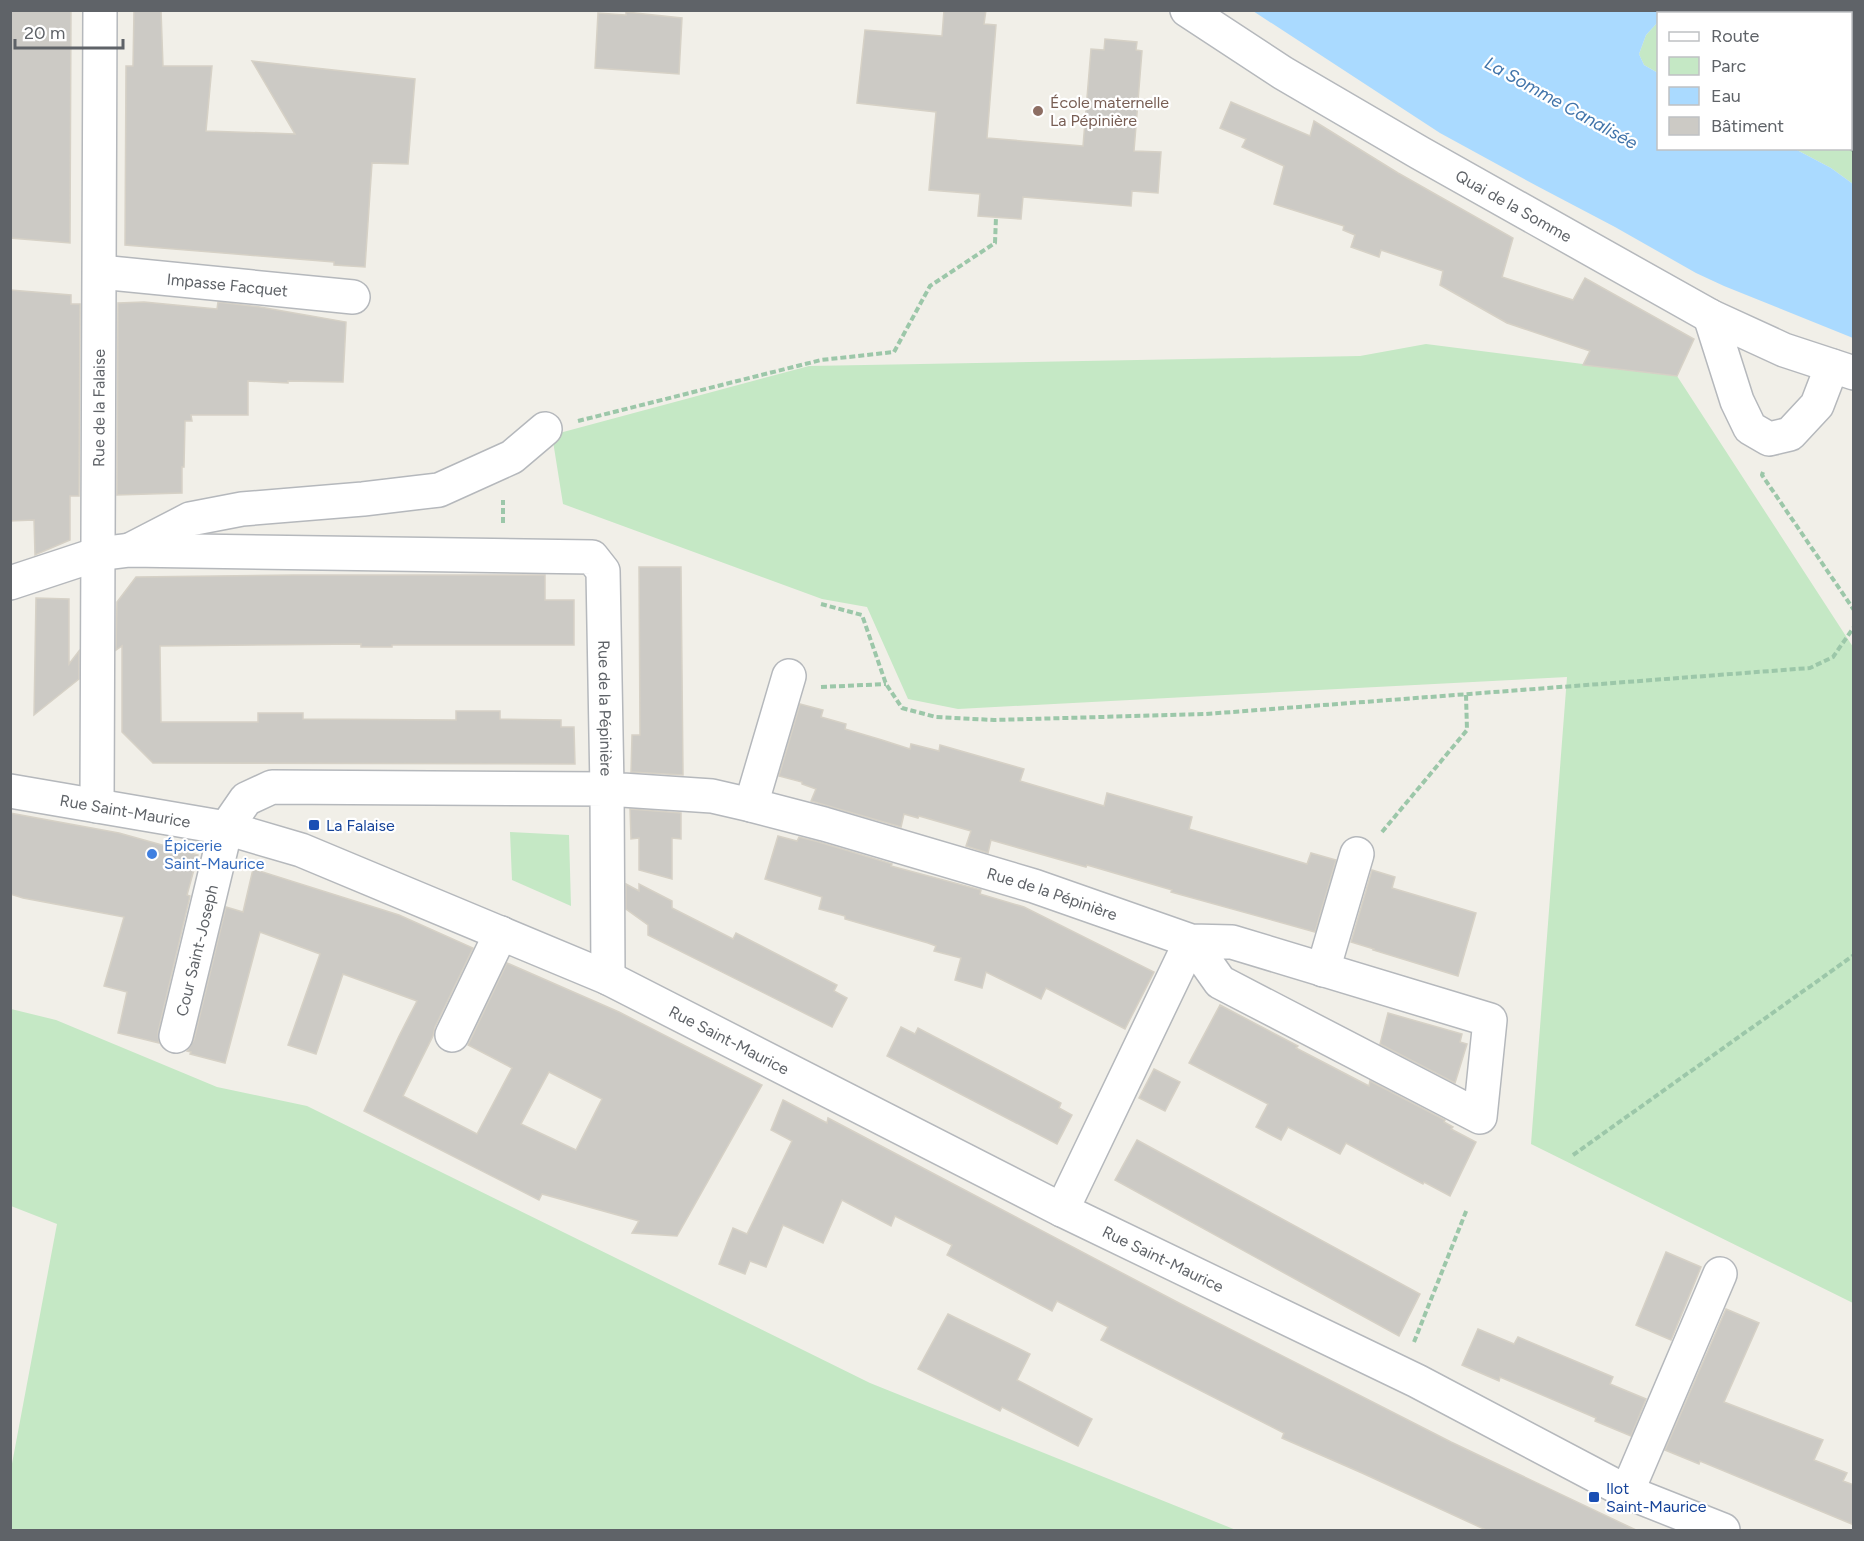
<svg xmlns="http://www.w3.org/2000/svg" width="1864" height="1541" font-family="Figtree,sans-serif">
	<style>
		.green { fill: #c5e8c5 }
		.water { fill: #aadaff }
		.building { fill: #cccac5; stroke: #d6d1c6; stroke-width: 1.5; fill-rule: evenodd }
		.lines { fill: none; stroke-linecap: round; stroke-linejoin: round }
		.minor-casing { stroke: #b5b8bc; stroke-width: 36 }
		.path { stroke: #9cc7a9; stroke-width: 4; stroke-dasharray: 6 3; stroke-linecap: butt }
		.minor { stroke: #fff; stroke-width: 33 }
		.education-dot { fill: #8d6e63; stroke: #fff; stroke-width: 2 }
		.transit-dot { fill: #1a4fb4; stroke: #fff; stroke-width: 2 }
		.shop-dot { fill: #3f7fe0; stroke: #fff; stroke-width: 2 }
		.labels { text-anchor: middle; stroke-width: 4.5; stroke-linejoin: round; paint-order: stroke }
		.education-label { font-size: 16px; fill: #785e54; stroke: #fff; text-anchor: start }
		.street-label { font-size: 16px; fill: #5f6368; stroke: #fff }
		.transit-label { font-size: 16px; fill: #164399; stroke: #fff; text-anchor: start }
		.shop-label { font-size: 16px; fill: #366cbe; stroke: #fff; text-anchor: start }
		.water-label { font-size: 18px; font-style: italic; fill: #4174aa; stroke: #fff }
	</style>
	<rect width="100%" height="100%" fill="#f1efe8"/>
	<g class="green">
		<polygon points="1674,10 1853,11 1853,184 1831,168 1795,149 1850,148 1850,14 1670,14"/>
		<polygon points="1658,22 1658,73 1644,65 1639,54 1646,35"/>
		<polygon points="1426,344 1677,376 1853,647 1853,1303 1531,1144 1567,677 958,709 908,699 867,607 822,599 563,504 552,435 809,366 1360,356"/>
		<polygon points="510,832 569,835 571,906 512,880"/>
		<polygon points="11,1009 56,1020 217,1087 307,1106 870,1383 1236,1530 11,1530 11,1469 57,1224 11,1206"/>
	</g>
	<polygon class="water" points="1253,11 1674,11 1670,13 1658,14 1658,22 1646,35 1639,54 1644,65 1658,73 1658,148 1795,149 1831,168 1853,184 1853,338 1724,286 1696,273 1615,227 1537,186 1440,133"/>
	<g class="building">
		<polygon points="10,10 71,10 70,243 10,238"/>
		<polygon points="134,10 161,10 163,66 212,66 206,131 295,134 252,61 415,79 408,164 372,163 365,267 334,265 334,262 125,245 126,66 133,66"/>
		<polygon points="944,10 986,10 984,24 996,25 987,138 1083,146 1091,49 1104,50 1105,39 1137,42 1136,50 1142,51 1134,151 1161,152 1158,193 1132,191 1131,206 1023,197 1021,219 978,216 980,194 929,190 936,112 857,103 865,30 942,36"/>
		<polygon points="626,12 682,18 679,74 595,68 598,13 626,15"/>
		<polygon points="1231,102 1310,136 1314,121 1398,173 1513,238 1502,277 1573,300 1585,278 1694,339 1677,376 1583,365 1590,351 1507,323 1440,285 1443,271 1381,250 1379,257 1351,247 1355,235 1343,230 1344,226 1274,204 1284,166 1242,147 1246,139 1220,128"/>
		<polygon points="10,290 71,295 71,304 80,304 79,496 70,496 70,540 35,555 34,520 10,521"/>
		<polygon points="144,302 217,309 218,302 260,307 346,322 343,382 288,381 288,383 248,381 248,415 191,415 192,421 185,421 184,467 182,467 182,493 117,495 118,303"/>
		<polygon points="639,567 681,567 683,775 631,772 632,735 640,735"/>
		<polygon points="294,575 545,575 545,600 574,600 574,645 392,645 392,647 361,647 361,644 160,646 161,722 258,722 258,713 303,713 303,719 456,720 456,711 500,711 500,719 561,720 561,727 574,727 575,764 153,763 122,732 122,646 116,650 117,602 136,577"/>
		<polygon points="36,598 69,599 69,664 79,651 79,679 34,715"/>
		<polygon points="800,704 823,710 821,717 846,724 845,729 882,740 910,749 911,744 939,751 940,745 1024,769 1020,781 1104,806 1107,793 1192,817 1189,829 1307,864 1311,853 1336,860 1315,932 1171,892 1172,890 1087,865 1086,867 991,840 988,853 966,846 971,831 919,816 918,818 904,814 901,827 811,801 816,789 802,784 802,782 779,776"/>
		<polygon points="630,809 681,813 681,839 672,838 672,879 639,870 639,838 631,839"/>
		<polygon points="10,813 119,833 198,855 187,895 190,896 158,1032 159,1043 118,1033 127,992 104,986 124,917 23,898 10,894"/>
		<polygon points="778,836 797,841 799,837 819,842 892,864 891,866 981,890 980,894 1024,907 1154,972 1125,1029 1046,988 1041,999 986,972 982,988 955,980 961,958 934,951 936,946 928,943 845,919 845,916 819,909 822,897 765,879"/>
		<path d="M253,869l146,46 74,33 -38,79 -2,9 -30,60 74,38 35,-66 -44,-23 39,-82 112,49 143,73 -85,151 -45,-3 7,-12 -97,-27 -3,6 -175,-89 35,-75 18,-35 -74,-27 -27,80 -28,-9 32,-91 -60,-22 -35,131 -35,-9 1,-2 -4,-1 7,-11 32,-133 17,5zM549,1072l53,27 -26,51 -55,-26z"/>
		<polygon points="1372,870 1395,877 1392,888 1476,913 1458,976 1373,950 1374,949 1351,942"/>
		<polygon points="626,884 639,891 639,884 672,901 672,908 733,939 736,933 837,985 834,991 847,998 832,1027 648,935 648,925 626,909"/>
		<polygon points="1220,1005 1298,1046 1296,1048 1369,1086 1370,1081 1445,1120 1444,1122 1453,1127 1451,1129 1476,1142 1450,1196 1424,1182 1423,1184 1346,1143 1340,1154 1288,1127 1281,1140 1256,1127 1268,1104 1189,1063"/>
		<polygon points="1388,1013 1462,1034 1460,1042 1467,1044 1455,1083 1380,1044"/>
		<polygon points="901,1027 915,1034 918,1028 1061,1103 1059,1108 1072,1115 1057,1144 887,1056"/>
		<polygon points="1154,1069 1180,1082 1165,1111 1139,1098"/>
		<polygon points="783,1100 827,1123 828,1118 1179,1303 1451,1442 1636,1530 1486,1530 1362,1473 1282,1438 1284,1433 1101,1340 1108,1327 1057,1301 1052,1311 947,1255 952,1245 895,1216 891,1226 842,1200 823,1243 783,1225 766,1267 750,1261 745,1274 719,1264 733,1228 747,1234 792,1141 771,1130"/>
		<polygon points="1137,1140 1420,1294 1399,1336 1115,1180"/>
		<polygon points="1666,1252 1701,1267 1671,1340 1636,1325"/>
		<polygon points="1726,1309 1759,1323 1724,1402 1823,1440 1814,1460 1847,1473 1843,1481 1854,1485 1854,1525 1700,1461 1699,1464 1665,1450"/>
		<polygon points="948,1314 1030,1354 1017,1380 1092,1419 1078,1446 1002,1407 1000,1411 918,1369"/>
		<polygon points="1478,1329 1514,1344 1518,1337 1613,1377 1610,1384 1646,1399 1631,1436 1595,1421 1596,1418 1500,1377 1499,1381 1462,1365"/>
	</g>
	<g class="lines">
		<defs>
			<g id="minor">
				<path id="s1" d="M1187,10l96,63 137,80 290,163 74,34 70,23"/>
				<path id="s2" d="M100,272l253,25"/>
				<polyline points="1710,316 1737,401 1750,428 1769,439 1790,434 1817,405 1832,366"/>
				<polyline points="132,549 190,519 242,509 363,499 439,490 512,457 545,429"/>
				<path id="s3" d="M10,583l88,-29 32,-4 462,7 11,14 4,218 105,7 39,9 73,19 210,62 157,55 41,1 258,78 -10,97 -260,-135 -29,-41 -129,269"/>
				<path id="s4" d="M10,791l216,37 75,22 307,128 454,232 355,171 210,111 96,38"/>
				<polyline points="751,805 789,676"/>
				<path id="s5" d="M97,806l3,-796"/>
				<polyline points="1323,970 1357,854"/>
				<polyline points="452,1035 501,933"/>
				<path id="s6" d="M176,1036l50,-208 20,-29 26,-12 335,2 1,189"/>
				<polyline points="1627,1492 1720,1274"/>
			</g>
		</defs>
		<use href="#minor" class="minor-casing"/>
		<g class="path">
			<polyline points="1830,10 1832,14"/>
			<polyline points="1786,14 1786,10"/>
			<polyline points="1850,31 1854,34"/>
			<polyline points="1850,148 1854,151"/>
			<polyline points="578,421 821,360 894,352 930,286 995,243 996,217"/>
			<polyline points="1763,472 1762,475 1854,610"/>
			<polyline points="503,523 503,500"/>
			<polyline points="821,604 862,615 886,684 902,708 936,717 994,720 1206,714 1810,668 1833,657 1854,627"/>
			<polyline points="821,687 886,684"/>
			<polyline points="1382,832 1467,730 1466,695"/>
			<polyline points="1573,1155 1854,955"/>
			<polyline points="1414,1342 1467,1209"/>
		</g>
		<use href="#minor" class="minor"/>
	</g>
	<circle class="education-dot" cx="1038" cy="111" r="6"/>
	<g class="transit-dot">
		<rect x="308" y="819" width="12" height="12" rx="3"/>
		<rect x="1588" y="1491" width="12" height="12" rx="3"/>
	</g>
	<circle class="shop-dot" cx="152" cy="854" r="6"/>
	<g class="labels">
		<g class="education-label">
			<text x="1050" y="108">École maternelle<tspan x="1050" dy="18">La Pépinière</tspan></text>
		</g>
		<g class="street-label">
			<text dy="6" stroke="none"><textPath href="#s1" startOffset="381">Quai de la Somme</textPath></text>
			<text dy="6" stroke="none"><textPath href="#s2" startOffset="128">Impasse Facquet</textPath></text>
			<text dy="6" stroke="none"><textPath href="#s5" startOffset="398">Rue de la Falaise</textPath></text>
			<text dy="6" stroke="none"><textPath href="#s3" startOffset="742">Rue de la Pépinière</textPath></text>
			<text dy="6" stroke="none"><textPath href="#s4" startOffset="117">Rue Saint-Maurice</textPath></text>
			<text dy="6" stroke="none"><textPath href="#s3" startOffset="1282">Rue de la Pépinière</textPath></text>
			<text dy="6" stroke="none"><textPath href="#s6" startOffset="88">Cour Saint-Joseph</textPath></text>
			<text dy="6" stroke="none"><textPath href="#s4" startOffset="766">Rue Saint-Maurice</textPath></text>
			<text dy="6" stroke="none"><textPath href="#s4" startOffset="1252">Rue Saint-Maurice</textPath></text>
		</g>
		<g class="transit-label">
			<text x="326" y="831">La Falaise</text>
			<text x="1606" y="1494">Ilot<tspan x="1606" dy="18">Saint-Maurice</tspan></text>
		</g>
		<g class="shop-label">
			<text x="164" y="851">Épicerie<tspan x="164" dy="18">Saint-Maurice</tspan></text>
		</g>
		<g class="water-label">
			<text transform="translate(1561 103) rotate(29)" y="6">La Somme Canalisée</text>
		</g>
	</g>
	<rect width="1864" height="1541" fill="none" stroke="#5f6368" stroke-width="24"/>
	<rect x="1657" y="12" width="195" height="138" fill="#ffffff" stroke="#bfc1c3" stroke-width="1.5"/>
	<rect x="1669" y="32" width="30" height="9" fill="#ffffff" stroke="#bfc1c3" stroke-width="1.5"/>
	<text x="1711" y="42" font-size="18" fill="#5f6368">Route</text>
	<rect x="1669" y="57" width="30" height="18" fill="#c5e8c5" stroke="#bfc1c3" stroke-width="1.5"/>
	<text x="1711" y="72" font-size="18" fill="#5f6368">Parc</text>
	<rect x="1669" y="87" width="30" height="18" fill="#aadaff" stroke="#bfc1c3" stroke-width="1.5"/>
	<text x="1711" y="102" font-size="18" fill="#5f6368">Eau</text>
	<rect x="1669" y="117" width="30" height="18" fill="#cccac5" stroke="#bfc1c3" stroke-width="1.5"/>
	<text x="1711" y="132" font-size="18" fill="#5f6368">Bâtiment</text>
	<path d="M15 39v9h108v-9" fill="none" stroke="#5f6368" stroke-width="3"/>
	<text x="24" y="39" font-size="18" fill="#5f6368" stroke="#ffffff" stroke-width="4.5" paint-order="stroke">20 m</text>
</svg>
